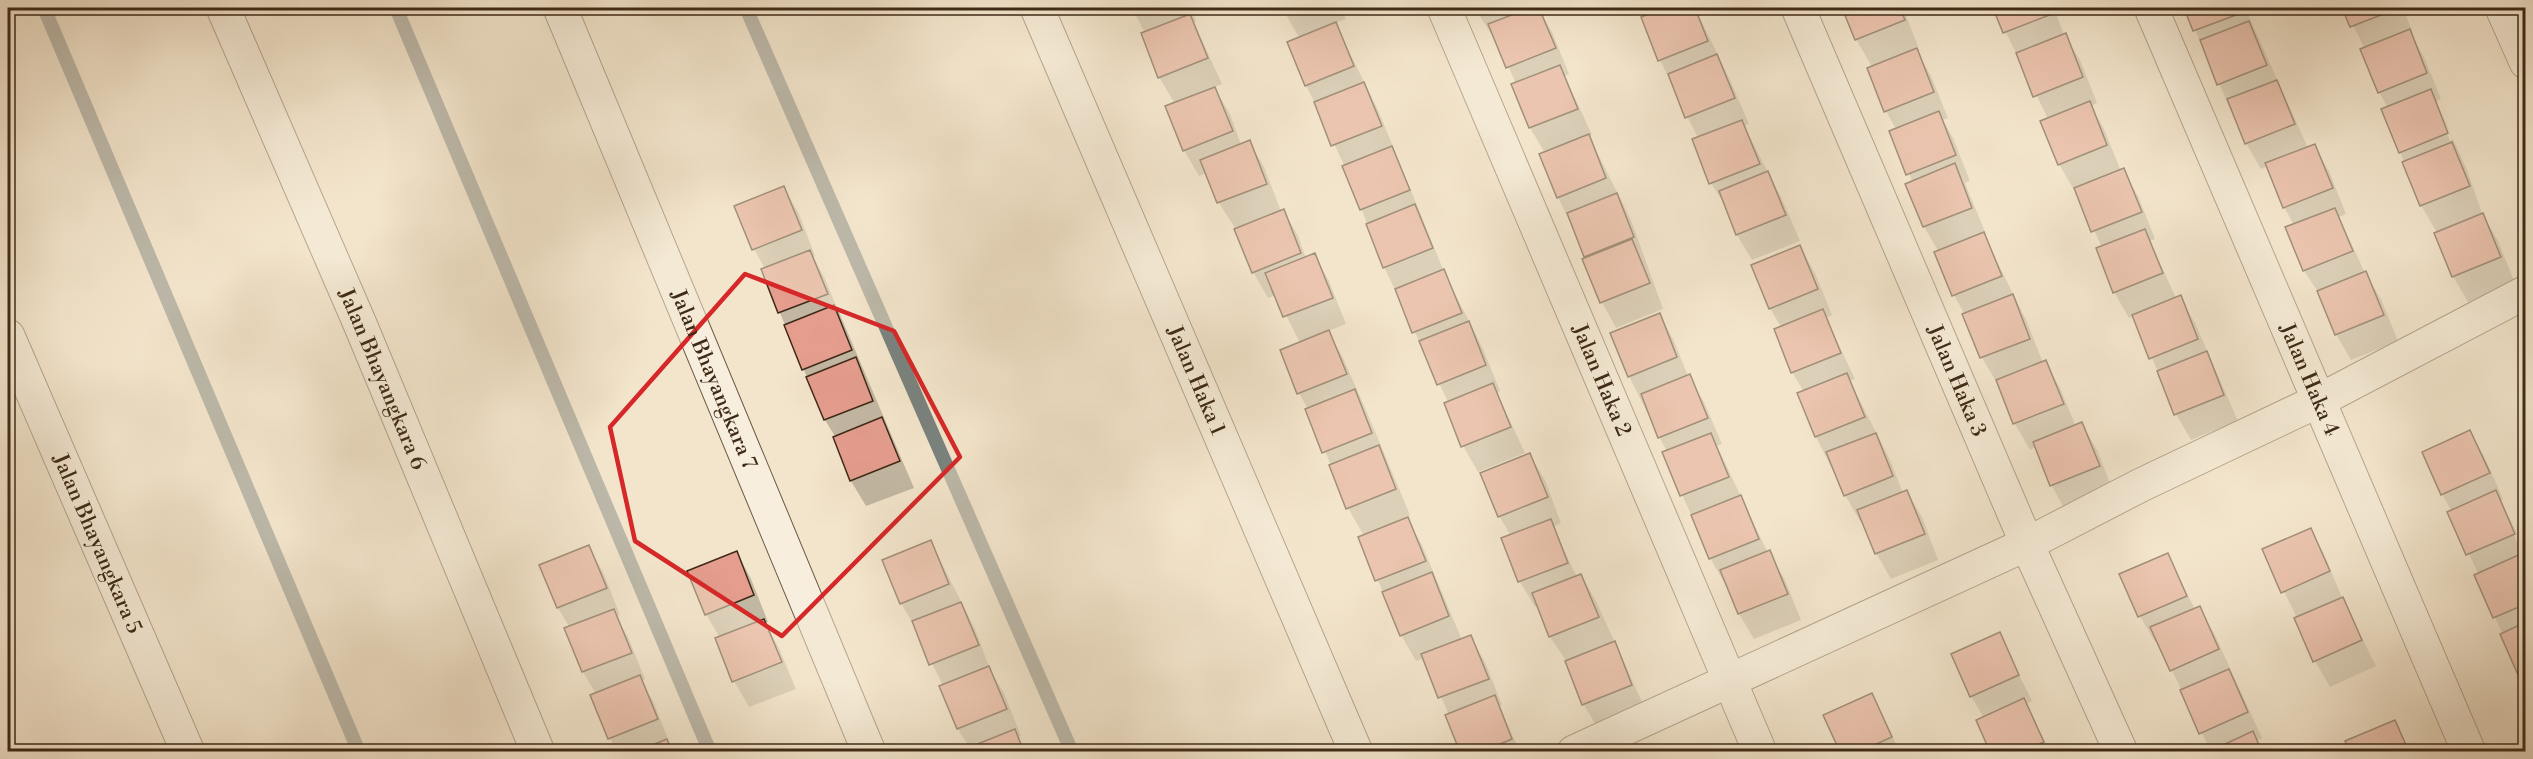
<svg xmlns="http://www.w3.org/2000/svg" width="2533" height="759" font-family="'Libre Bodoni',serif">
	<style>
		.shadow { fill: #0003; fill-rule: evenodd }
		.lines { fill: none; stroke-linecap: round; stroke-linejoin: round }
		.stream { stroke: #7a827e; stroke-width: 14 }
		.building { fill: #e59d8e; stroke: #3e2a17; stroke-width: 1.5 }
		.minor-casing { stroke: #6b5944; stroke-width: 35 }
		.minor { stroke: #f7eede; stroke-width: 33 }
		.marked { fill: none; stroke: #d62828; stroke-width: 4.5; stroke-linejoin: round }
		.labels { text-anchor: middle; stroke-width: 4.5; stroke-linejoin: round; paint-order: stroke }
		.street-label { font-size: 21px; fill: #3e2a17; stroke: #f7eede }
	</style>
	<rect width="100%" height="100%" fill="#f3e5cc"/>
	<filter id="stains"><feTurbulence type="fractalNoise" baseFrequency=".00333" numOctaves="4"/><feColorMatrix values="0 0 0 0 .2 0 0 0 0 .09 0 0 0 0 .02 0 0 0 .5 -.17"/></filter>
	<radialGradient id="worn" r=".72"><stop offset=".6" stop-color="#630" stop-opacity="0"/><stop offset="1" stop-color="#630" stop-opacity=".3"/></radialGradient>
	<g class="shadow">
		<polygon points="1132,8 1191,8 1196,21 1194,23 1222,84 1214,87 1230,114 1241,145 1249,141 1264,167 1281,211 1283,210 1298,236 1306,258 1314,255 1329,281 1346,324 1328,331 1343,358 1369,417 1410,515 1406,517 1422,545 1462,640 1470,636 1485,662 1502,705 1499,706 1520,752 1461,752 1449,715 1424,658 1416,661 1401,635 1360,538 1364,536 1348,508 1308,409 1299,393 1300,343 1276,295 1268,298 1253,272 1235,228 1219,203 1207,173 1199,176 1184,150 1175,104 1159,77 1145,33"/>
		<polygon points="1282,8 1341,8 1346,19 1335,23 1378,110 1445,274 1483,349 1500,391 1497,393 1525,453 1478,472 1463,446 1448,402 1384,267 1345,167 1306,85 1300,39"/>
		<polygon points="1475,8 1538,8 1552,32 1569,74 1565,76 1592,135 1589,136 1631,220 1663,309 1616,328 1602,302 1587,259 1558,197 1545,153 1530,128 1513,85 1516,84 1494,33 1491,34"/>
		<polygon points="1643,8 1695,8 1731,82 1749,124 1744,126 1782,199 1800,241 1752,260 1737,235 1727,208 1711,183 1698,138 1660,60 1643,18 1648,16"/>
		<polygon points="1844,8 1903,8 1918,46 1915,48 1931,76 1948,118 1943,120 1953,138 1970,181 1965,183 1986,234 1984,235 2027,322 2043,363 2045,362 2060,388 2076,427 2082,424 2097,450 2114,493 2066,512 2052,486 2036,447 2030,450 2015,424 1999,383 1997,383 1982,358 1965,315 1954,295 1939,252 1924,227 1907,184 1912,182 1896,129 1886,111 1869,69 1872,67 1856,39"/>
		<polygon points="1994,8 2054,8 2064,35 2080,60 2097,103 2091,106 2104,129 2121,171 2123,170 2138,196 2155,239 2150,241 2176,298 2180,297 2195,323 2238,421 2191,440 2176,414 2134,316 2129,318 2114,292 2102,248 2076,189 2074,190 2059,164 2048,119"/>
		<polygon points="2185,8 2245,8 2308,148 2314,146 2329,171 2346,214 2339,217 2365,273 2381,299 2398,341 2351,360 2336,334 2321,296 2304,271 2287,228 2294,225 2284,207 2268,166 2261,169 2246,143"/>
		<path d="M2344,8h59l10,25 -2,1 13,23 17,42 -5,3 31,68 15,43 16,28 17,42 -47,19 -15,-26 -16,-43 -16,-28 -21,-53 -12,-44 -9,-16 -14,-43zM2440,116h3l10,23 -3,2z"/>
		<polygon points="784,188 799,214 815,256 813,257 824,277 914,488 866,506 851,481 836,438 825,420 780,313 762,270 765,269 754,249"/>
		<polygon points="1800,247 1815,273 1832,315 1826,318 1855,379 1850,381 1890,460 1903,493 1907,492 1922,517 1938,560 1891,579 1876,553 1863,520 1860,521 1845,495 1816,437 1804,392 1792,372 1781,327 1770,308"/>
		<polygon points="1660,315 1674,341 1688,376 1704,402 1722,444 1717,446 1768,553 1784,578 1801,620 1754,639 1739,614 1727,583 1725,584 1710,558 1664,453 1667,452 1629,376"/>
		<path d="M2470,432l15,26 18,41 -3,2 26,52v132l-50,-109 3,-1 -30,-62 3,-1 -10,-18zM2506,517h3l11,23 -3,2z"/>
		<polygon points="1530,455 1545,480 1561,523 1553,527 1577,577 1581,575 1596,601 1646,711 1599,730 1584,705 1567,662 1550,637 1538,606 1535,607 1520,582 1503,539 1511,536 1499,516"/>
		<polygon points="2310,530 2325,556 2342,598 2376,666 2330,687 2315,661 2297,618 2264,550"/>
		<polygon points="931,542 975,629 991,672 1004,693 1021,736 1017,737 1026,752 968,752 970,749 958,729 943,686 916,629 901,603"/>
		<polygon points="588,546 603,572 620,615 616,616 628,637 645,679 641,681 654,703 673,752 617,752 610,738 596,694 583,672 566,629 570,628 558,608 541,565"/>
		<polygon points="737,553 751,579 768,622 765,623 778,646 796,689 749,707 734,681 717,639 720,638 706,614"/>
		<polygon points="2167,555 2195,609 2199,608 2214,633 2262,738 2256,741 2263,752 2211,752 2158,641 2155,642 2140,616"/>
		<polygon points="1999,634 2032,701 2026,704 2050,752 1992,752 1984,718 1971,696"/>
		<polygon points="1872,695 1900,752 1841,752"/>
		<polygon points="2394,722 2411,752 2352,752"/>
	</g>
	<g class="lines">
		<g class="stream">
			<polyline points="44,8 359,752"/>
			<polyline points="396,8 710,752"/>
			<polyline points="746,8 1072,752"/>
			<polyline points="8,746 10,752"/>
		</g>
	</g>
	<g class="building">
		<polygon points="1130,8 1152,8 1133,15"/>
		<polygon points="1530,8 1539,8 1556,48 1506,68 1488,24"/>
		<polygon points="1665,8 1695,8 1708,41 1658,61 1641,17"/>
		<polygon points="1842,8 1900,8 1905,20 1855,40"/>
		<polygon points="1993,8 2050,8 2052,14 2003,33"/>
		<polygon points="2184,8 2242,8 2244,12 2193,31"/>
		<polygon points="2342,8 2399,8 2350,27"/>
		<polygon points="1190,14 1208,58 1158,78 1141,33"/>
		<polygon points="2249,21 2267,65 2217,85 2200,40"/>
		<polygon points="1336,22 1354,66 1305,86 1287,42"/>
		<polygon points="2410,29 2427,73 2378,93 2360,49"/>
		<polygon points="2066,33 2083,77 2033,97 2016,53"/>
		<polygon points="1917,48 1934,92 1884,112 1867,68"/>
		<polygon points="1717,54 1735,98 1685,118 1668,74"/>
		<polygon points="1560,65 1578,109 1529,128 1511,84"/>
		<polygon points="2277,80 2295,124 2245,144 2227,99"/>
		<polygon points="1364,82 1382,126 1331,146 1314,102"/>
		<polygon points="1215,87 1233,131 1183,151 1165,106"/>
		<polygon points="2431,89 2448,133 2399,153 2381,109"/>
		<polygon points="2090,101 2107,145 2058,165 2040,121"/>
		<polygon points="1939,111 1956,155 1906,175 1889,131"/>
		<polygon points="1742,120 1760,164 1709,184 1692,139"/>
		<polygon points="1589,134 1606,178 1557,198 1539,154"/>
		<polygon points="1250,140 1267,184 1217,203 1200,160"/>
		<polygon points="2452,142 2470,186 2420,206 2402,162"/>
		<polygon points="2315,144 2333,188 2283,208 2265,163"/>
		<polygon points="1392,146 1410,190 1360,210 1342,166"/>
		<polygon points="1955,163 1972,208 1923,227 1905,184"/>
		<polygon points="2124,168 2142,212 2091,232 2074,188"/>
		<polygon points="1768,171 1786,215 1736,235 1719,191"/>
		<polygon points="784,186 802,230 752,250 734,206"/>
		<polygon points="1617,193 1634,237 1584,257 1567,213"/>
		<polygon points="1415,204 1433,248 1383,268 1366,224"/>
		<polygon points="2335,208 2353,251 2303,271 2285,227"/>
		<polygon points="1284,209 1301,253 1252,273 1234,229"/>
		<polygon points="2483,213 2501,257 2452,277 2434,233"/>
		<polygon points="2145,229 2163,273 2113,293 2096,248"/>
		<polygon points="1984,232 2002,276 1952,296 1934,252"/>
		<polygon points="1632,239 1650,283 1600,303 1582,259"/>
		<polygon points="1800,245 1818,289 1769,309 1751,265"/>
		<polygon points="810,250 828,294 778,313 761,269"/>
		<polygon points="1315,253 1333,298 1283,317 1265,273"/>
		<polygon points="1444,269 1462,313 1412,333 1395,289"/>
		<polygon points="2366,271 2384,315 2335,335 2317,291"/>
		<polygon points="2013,294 2030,339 1980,358 1962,314"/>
		<polygon points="2181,295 2198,339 2149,359 2132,315"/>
		<polygon points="834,305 852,350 802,370 784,325"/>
		<polygon points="1823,309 1841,353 1791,373 1774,329"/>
		<polygon points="1660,313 1677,357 1628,377 1610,333"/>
		<polygon points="1469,321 1486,365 1437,385 1419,341"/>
		<polygon points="1329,330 1347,374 1297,394 1280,350"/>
		<polygon points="2207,351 2224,395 2174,415 2157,371"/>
		<polygon points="856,357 873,401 824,420 806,377"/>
		<polygon points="2046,360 2064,404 2013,424 1996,380"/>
		<polygon points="1847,373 1865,417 1815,437 1797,393"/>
		<polygon points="1690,374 1708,418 1658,438 1641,394"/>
		<polygon points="1493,383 1511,427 1461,447 1444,403"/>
		<polygon points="1355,389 1372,433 1322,453 1305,409"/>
		<polygon points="882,417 900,461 850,481 833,437"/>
		<polygon points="2082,422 2100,466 2050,486 2033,442"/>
		<polygon points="2470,430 2490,473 2441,495 2422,452"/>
		<polygon points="1711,433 1729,477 1680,496 1662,452"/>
		<polygon points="1876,433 1893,476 1844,496 1826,452"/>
		<polygon points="1379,445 1396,489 1346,509 1329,465"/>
		<polygon points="1530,453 1548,497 1498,517 1480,473"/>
		<polygon points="1907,490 1925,534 1875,554 1857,510"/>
		<polygon points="2496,490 2515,534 2466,555 2447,512"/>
		<polygon points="1741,495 1759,539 1709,559 1691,515"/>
		<polygon points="1408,517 1426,561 1375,581 1358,537"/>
		<polygon points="1551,519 1568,563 1518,582 1501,538"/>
		<polygon points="2311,528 2330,571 2281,593 2262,549"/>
		<polygon points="931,540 949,584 900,604 882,560"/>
		<polygon points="589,545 607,588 557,608 539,565"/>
		<polygon points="1770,550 1788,594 1738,614 1720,570"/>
		<polygon points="737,551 754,595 705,615 687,571"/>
		<polygon points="2168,553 2187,596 2138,617 2119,574"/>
		<polygon points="2523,553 2526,559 2526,604 2493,618 2474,575"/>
		<polygon points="1432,572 1449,616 1400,636 1382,592"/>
		<polygon points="1581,574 1599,617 1549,637 1532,593"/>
		<polygon points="2343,597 2362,640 2313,662 2294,618"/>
		<polygon points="961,602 979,645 929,665 912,621"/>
		<polygon points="2200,606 2219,649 2170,671 2150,627"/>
		<polygon points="614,609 632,653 582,672 564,628"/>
		<polygon points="764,619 782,662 732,682 715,638"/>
		<polygon points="2526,622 2526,674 2519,677 2500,634"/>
		<polygon points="2000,632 2019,675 1970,697 1951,654"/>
		<polygon points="1471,635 1489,679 1438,698 1421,654"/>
		<polygon points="1615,641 1632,685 1582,705 1565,661"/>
		<polygon points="989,666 1007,709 957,729 939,686"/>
		<polygon points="2229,669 2248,712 2199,734 2180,690"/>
		<polygon points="640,675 658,719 608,739 590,695"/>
		<polygon points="1872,693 1892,737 1859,752 1840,752 1823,715"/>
		<polygon points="1495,695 1512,739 1481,752 1460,752 1445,715"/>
		<polygon points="2024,698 2044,742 2021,752 1990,752 1976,720"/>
		<polygon points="2395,720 2409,752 2350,752 2345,741"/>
		<polygon points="1015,729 1024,752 966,752 965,749"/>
		<polygon points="2253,731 2262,752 2208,752"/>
		<polygon points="667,739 672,752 635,752"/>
	</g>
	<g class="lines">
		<defs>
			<g id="minor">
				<path id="s1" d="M223,8l137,316 178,428"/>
				<path id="s2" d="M560,8l309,744"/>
				<path id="s3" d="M1037,8l319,744"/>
				<path id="s4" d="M1444,8l316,744"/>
				<path id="s5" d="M1798,8l229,536 94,208"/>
				<path id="s6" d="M2151,8l318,744"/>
				<polyline points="2502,8 2526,62"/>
				<path id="s7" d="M8,336l180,416"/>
				<polyline points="1574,752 2027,544 2141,485 2320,400 2526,292"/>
			</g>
		</defs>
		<use href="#minor" class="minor-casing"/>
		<use href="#minor" class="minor"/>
	</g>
	<path d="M0 0H2533V759H0ZM745,274l149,57 66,126 -178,179 -147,-95 -25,-114z" fill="#f3e5cc" fill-opacity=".55" fill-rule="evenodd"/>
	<path class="marked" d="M745,274l149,57 66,126 -178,179 -147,-95 -25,-114z"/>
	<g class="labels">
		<g class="street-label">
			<text dy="7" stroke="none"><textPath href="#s1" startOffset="404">Jalan Bhayangkara 6</textPath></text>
			<text dy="7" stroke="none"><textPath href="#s2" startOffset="402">Jalan Bhayangkara 7</textPath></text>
			<text dy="7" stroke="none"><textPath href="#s6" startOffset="404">Jalan Haka 4</textPath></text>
			<text dy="7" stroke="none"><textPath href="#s3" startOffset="405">Jalan Haka 1</textPath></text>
			<text dy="7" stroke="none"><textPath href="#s4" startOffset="404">Jalan Haka 2</textPath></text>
			<text dy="7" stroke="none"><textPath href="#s5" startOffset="405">Jalan Haka 3</textPath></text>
			<text dy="7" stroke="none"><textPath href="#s7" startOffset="226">Jalan Bhayangkara 5</textPath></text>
		</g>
	</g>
	<rect width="2533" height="759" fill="none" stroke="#f3e5cc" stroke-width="30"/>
	<rect x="9" y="9" width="2515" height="741" fill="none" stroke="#3e2a17" stroke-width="3"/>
	<rect x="15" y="15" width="2503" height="729" fill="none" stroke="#3e2a17" stroke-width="1.5"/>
	<rect width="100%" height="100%" filter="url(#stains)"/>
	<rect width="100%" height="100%" fill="url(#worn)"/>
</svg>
